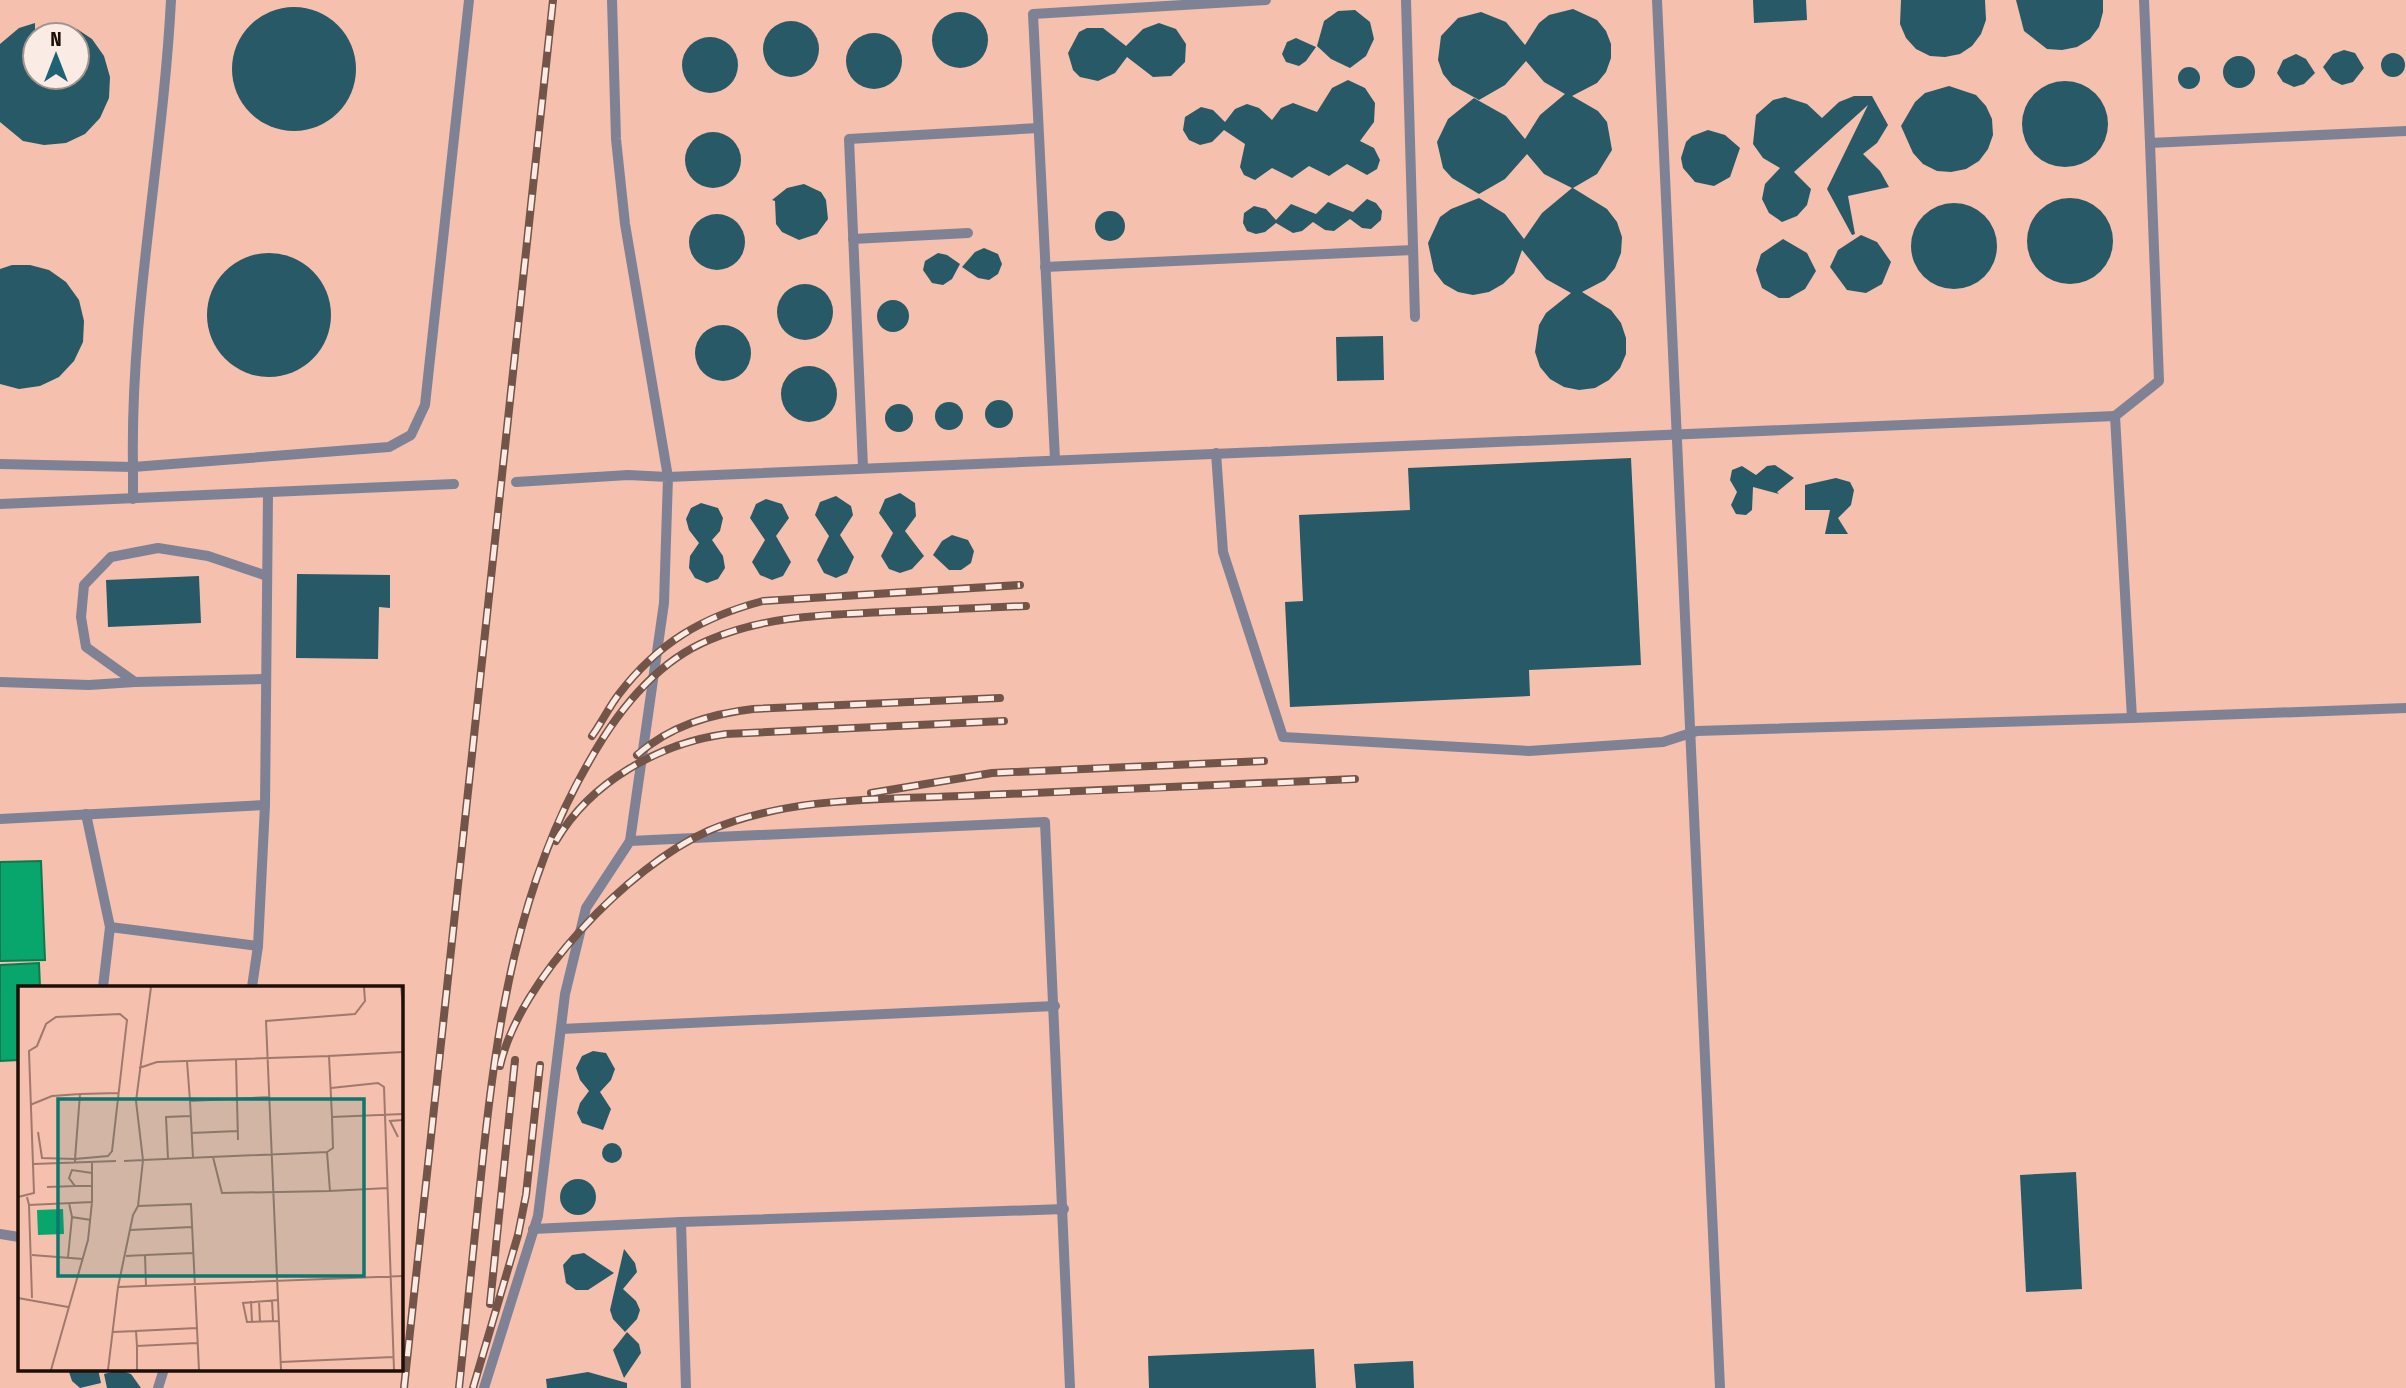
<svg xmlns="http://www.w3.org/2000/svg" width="2406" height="1388" font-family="'Fira Sans Condensed',sans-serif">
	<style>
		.water { fill: #08a56c; stroke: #0f784e; stroke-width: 2 }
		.building { fill: #285967 }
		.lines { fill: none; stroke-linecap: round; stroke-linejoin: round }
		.lane { stroke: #7f8295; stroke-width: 10 }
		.rail-casing { stroke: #735449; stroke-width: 8 }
		.rail { stroke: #fbebe5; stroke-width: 5; stroke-dasharray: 16; stroke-linecap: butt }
		.inset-road { fill: none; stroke: #a0796c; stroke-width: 2 }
		.view { fill: #0f766e; fill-opacity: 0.15; stroke: #0f766e; stroke-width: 3.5 }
		.inset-edge { fill: none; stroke: #200f09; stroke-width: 3.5 }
	</style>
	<rect width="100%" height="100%" fill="#f5c0ae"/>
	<g class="water">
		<polygon points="41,861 45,960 0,961 0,862"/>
		<polygon points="39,963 40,987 19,987 19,1060 0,1061 0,965"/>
	</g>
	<g class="building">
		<polygon points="1753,0 1806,0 1807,20 1754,23"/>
		<polygon points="1901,0 1985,0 1986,20 1981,34 1972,46 1960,54 1945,57 1930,56 1916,49 1906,38 1900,24"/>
		<polygon points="2016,0 2103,0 2103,12 2099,27 2090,39 2077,47 2062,50 2047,49 2024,31"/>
		<circle cx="294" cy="69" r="62"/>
		<polygon points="1573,9 1597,20 1606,31 1611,44 1611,58 1606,72 1597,83 1572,96 1598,111 1607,122 1612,150 1597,174 1573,188 1607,209 1617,222 1622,237 1621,253 1615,268 1605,280 1582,292 1611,310 1621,323 1626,338 1626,354 1620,368 1609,380 1595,388 1579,390 1564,387 1550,379 1540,367 1535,352 1539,325 1546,313 1571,293 1546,279 1522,250 1514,273 1503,284 1489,292 1473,295 1458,292 1444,284 1434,271 1428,243 1440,217 1451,209 1479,198 1505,214 1524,239 1542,213 1572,188 1544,174 1527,154 1505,179 1479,194 1452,178 1443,168 1437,142 1448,119 1474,98 1506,116 1525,139 1540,115 1565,94 1544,82 1526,61 1505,85 1479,100 1452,85 1443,74 1438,60 1441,36 1458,18 1481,12 1506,22 1525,45 1539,23 1549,15"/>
		<polygon points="1355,10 1370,22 1374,39 1366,56 1350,68 1331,59 1317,46 1324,21 1338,11"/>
		<circle cx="960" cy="40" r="28"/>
		<circle cx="791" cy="49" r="28"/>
		<polygon points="35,23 35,77 77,77 77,29 92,39 104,56 110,77 109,98 100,118 85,134 66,143 44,145 23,141 0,122 0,44 19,28"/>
		<polygon points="1159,23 1176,29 1186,44 1185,62 1171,76 1153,77 1127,57 1115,73 1098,81 1080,77 1073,70 1068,53 1079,32 1087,28 1103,28 1126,46 1143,29"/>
		<circle cx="874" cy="61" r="28"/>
		<circle cx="710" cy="65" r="28"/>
		<polygon points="1296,38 1316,47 1306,61 1299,66 1286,62 1282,54 1287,42"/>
		<polygon points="2344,50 2355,53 2364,68 2353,82 2342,85 2332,80 2323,67 2333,54"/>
		<circle cx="2393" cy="65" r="12"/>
		<polygon points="2296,54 2306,59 2315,73 2304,84 2294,87 2283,82 2277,73 2283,60"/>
		<circle cx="2239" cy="72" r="16"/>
		<circle cx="2189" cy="78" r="11"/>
		<polygon points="1348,80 1365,88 1375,103 1374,122 1360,141 1374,148 1380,160 1377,169 1367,175 1347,164 1329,176 1309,166 1292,178 1272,168 1255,180 1244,175 1240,167 1245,144 1224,130 1212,142 1200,145 1189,140 1183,130 1185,117 1201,107 1213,110 1225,122 1235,109 1247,104 1259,108 1272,120 1281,108 1293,103 1317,112 1332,88"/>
		<circle cx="2065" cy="124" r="43"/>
		<polygon points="1949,86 1976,95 1986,106 1992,119 1993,135 1988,149 1979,161 1966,169 1951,172 1937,171 1923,164 1913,153 1901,126 1915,102 1925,93"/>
		<polygon points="1854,96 1872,96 1888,125 1877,143 1863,154 1880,171 1889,187 1848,196 1855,234 1852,235 1827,189 1868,105 1794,172 1811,189 1807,205 1797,216 1782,222 1769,213 1762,199 1765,184 1780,168 1763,158 1753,144 1756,115 1773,100 1785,97 1807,104 1822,118 1839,102"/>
		<polygon points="1708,130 1725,135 1740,148 1730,177 1714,186 1695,182 1683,168 1681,158 1686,142 1692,136"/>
		<circle cx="713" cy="160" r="28"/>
		<polygon points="804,184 821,192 826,200 828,219 817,234 799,240 782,232 776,224 775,201 772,200 787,188"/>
		<circle cx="2070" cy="241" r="43"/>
		<polygon points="1367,199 1376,203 1382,211 1381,220 1371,229 1362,228 1350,219 1334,231 1325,230 1313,222 1302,231 1293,233 1276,223 1265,232 1256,234 1247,231 1243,223 1244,213 1254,206 1266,209 1276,220 1291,204 1316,214 1328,202 1353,212"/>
		<circle cx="1954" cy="246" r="43"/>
		<circle cx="1110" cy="226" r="15"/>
		<circle cx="717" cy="242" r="28"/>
		<polygon points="1861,235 1877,242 1891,262 1882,284 1866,293 1847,290 1830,267 1838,250"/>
		<polygon points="1783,239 1807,253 1816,271 1805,289 1789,298 1779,298 1762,288 1756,270 1761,254"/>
		<polygon points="984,248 998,254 1002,264 998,274 989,280 978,278 962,267 975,252"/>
		<polygon points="938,253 947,255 960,264 952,279 943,285 932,283 923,270 925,261"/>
		<circle cx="269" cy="315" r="62"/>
		<polygon points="12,265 30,265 49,270 66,282 79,300 84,321 83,342 74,361 59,377 40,386 19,389 0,384 0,269"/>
		<circle cx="805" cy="312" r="28"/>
		<circle cx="893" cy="316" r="16"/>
		<circle cx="723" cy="353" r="28"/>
		<polygon points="1383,336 1384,380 1337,381 1336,337"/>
		<circle cx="809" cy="394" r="28"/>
		<circle cx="999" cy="414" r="14"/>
		<circle cx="949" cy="416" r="14"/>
		<circle cx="899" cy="418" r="14"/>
		<polygon points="1631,458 1641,665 1529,670 1530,696 1290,707 1285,602 1303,601 1299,515 1410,510 1408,468"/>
		<polygon points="1775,465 1794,478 1777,492 1779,494 1753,487 1752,510 1746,515 1736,514 1731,505 1737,492 1730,480 1732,470 1742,466 1756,475 1767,466"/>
		<polygon points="1836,478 1850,482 1854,490 1851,505 1838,518 1848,534 1825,534 1830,510 1805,510 1805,485"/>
		<polygon points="900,493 915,503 916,516 905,531 924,556 912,569 900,573 889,569 881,556 893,533 879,513 885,499"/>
		<polygon points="836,496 851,506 853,515 840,535 854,557 847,573 836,578 824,573 817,560 829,536 815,515 820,502"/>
		<polygon points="766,499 782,504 789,518 776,536 791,562 783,576 772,580 760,575 752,562 765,540 750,518 756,504"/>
		<polygon points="701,503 718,508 723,518 720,531 712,540 723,556 725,568 718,579 707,583 695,578 689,568 690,556 699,543 689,530 686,519 691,508"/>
		<polygon points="952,535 968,540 974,551 971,563 961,570 949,570 933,555 942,541"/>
		<polygon points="297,574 390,575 390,608 379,607 378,659 296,658"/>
		<polygon points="199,576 201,623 108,627 106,580"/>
		<polygon points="593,1051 606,1053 615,1069 611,1080 600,1092 611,1109 603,1130 582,1123 577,1113 580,1103 589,1091 580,1080 576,1068 582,1056"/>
		<circle cx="612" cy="1153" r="10"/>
		<polygon points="2076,1172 2082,1289 2026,1292 2020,1175"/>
		<circle cx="578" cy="1197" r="18"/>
		<polygon points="624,1249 635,1263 637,1272 623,1289 636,1301 640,1310 637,1319 625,1332 613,1319 610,1310"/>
		<polygon points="584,1253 614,1273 588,1290 576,1290 566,1283 563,1265 572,1255"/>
		<polygon points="627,1332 639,1344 641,1353 624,1378 613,1350"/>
		<polygon points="1314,1349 1316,1388 1149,1388 1148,1356"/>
		<polygon points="1413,1361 1414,1388 1356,1388 1354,1364"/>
		<polygon points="68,1369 98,1369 101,1383 80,1388 72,1381"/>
		<polygon points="119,1370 131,1374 141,1388 107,1388 104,1374"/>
		<polygon points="588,1372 627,1383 627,1388 547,1388 546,1379"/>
	</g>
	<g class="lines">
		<g class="lane">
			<polyline points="612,0 616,139 625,224 668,477 2115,416 2132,718 2406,708"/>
			<polyline points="1406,0 1415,317"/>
			<polyline points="1657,0 1720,1388"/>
			<polyline points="2144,0 2150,143 2406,131"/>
			<polyline points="853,239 968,233"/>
			<polyline points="1045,267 1413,250"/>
			<polyline points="2115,416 2159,381 2150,143"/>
			<polyline points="1216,453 1223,552 1283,737 1529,751 1663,742 1697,731 2132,718"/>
			<polyline points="1055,459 1033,14 1266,0"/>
			<path d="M0,464l133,3c-3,-156 30,-311 38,-467"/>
			<polyline points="863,467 849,139 1038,128"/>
			<polyline points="516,482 628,475 668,477 664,603 630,841"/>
			<polyline points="133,499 133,467 389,447 411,435 425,405 469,0"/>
			<polyline points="0,504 454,484"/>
			<polyline points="266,679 135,682 86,647 81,617 84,585 111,557 158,548 208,556 267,576"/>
			<polyline points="0,682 89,685 135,682"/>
			<polyline points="86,814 110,927 258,946"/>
			<polyline points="0,819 265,805 268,494"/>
			<polyline points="103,987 110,927"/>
			<polyline points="252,987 258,946 265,805"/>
			<polyline points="561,1029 1055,1006"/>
			<polyline points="681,1222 1064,1209"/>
			<polyline points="533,1229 681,1222 686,1388"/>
			<polyline points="0,1234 19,1237"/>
			<polyline points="158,1388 164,1369"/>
			<polyline points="484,1388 538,1216 565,994 586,908 630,841 1045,822 1070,1388"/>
		</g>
		<defs>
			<g id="rail">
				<path d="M592,736c10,-14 17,-29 27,-42 39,-51 83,-77 144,-93l257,-16"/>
				<path d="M637,755c33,-29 73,-41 116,-46l247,-11"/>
				<polyline points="871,793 992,773 1264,761"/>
				<path d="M556,841c34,-59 104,-98 170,-107l278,-13"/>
				<path d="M500,1066c19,-86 129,-200 208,-235 85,-37 187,-31 277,-36 123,-5 246,-10 370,-16"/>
				<polyline points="490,1304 515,1060"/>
				<polyline points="404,1388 553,0"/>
				<path d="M459,1388c8,-74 15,-148 23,-222 15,-142 35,-281 108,-406 27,-48 66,-98 119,-120 56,-24 114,-25 174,-28 48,-2 95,-4 143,-6"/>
				<polyline points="473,1388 518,1235 526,1195 540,1065"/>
			</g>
		</defs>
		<use href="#rail" class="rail-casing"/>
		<use href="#rail" class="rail"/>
	</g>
	<g transform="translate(18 986)">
		<rect width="385" height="385" fill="#f5c0ae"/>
		<path d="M45,223l1,25 -26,1 -1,-25z" fill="#08a56c"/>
		<path class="inset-road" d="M133,1l-15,114 7,59 184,-8 3,39 58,-3M383,1l2,21M385,66l-74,4 3,61 71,-3M218,74l2,80M169,75l3,40M121,82l18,-6 172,-6M313,102l47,-5 6,4 10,283M12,119l22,-9 28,-2M20,146l4,26 33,1 5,-65 39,-1M173,147l47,-2M380,151l-8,-16 13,-1M309,166l6,-4 -1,-31M195,171l9,36 108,-2M175,172l-3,-57 79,-4M150,173l-2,-42 24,-1M106,175l19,-1 -5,46M16,178l82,-3M74,200h-17l-6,-8 3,-8 20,3M29,201l28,-1M0,211l16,-4 -5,-142 8,-5 9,-22 10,-7 64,-3 7,6 -15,131 -4,5 -33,3v4M9,211l2,8 63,-3v-40M51,217l3,14 19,3M11,219l3,93M112,244l62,-3M14,269l51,4M127,269l49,-2M108,270l19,-1 1,31M50,271l4,-40M100,301l285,-11M0,312l50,9M254,314l1,21M260,314l-35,3 4,19 32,-1M233,315l1,21M241,315l1,21M179,342l-61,3 1,15 60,-3M95,346l23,-1M119,360v24M263,376l112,-5M33,384l37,-130 4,-38M90,384l10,-83 15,-72 5,-9 53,-2 8,166M263,384l-15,-349 89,-7 10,-13 -1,-14"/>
		<path class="view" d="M40,113h306v177h-306z"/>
		<rect width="385" height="385" class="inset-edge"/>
	</g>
	<g transform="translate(56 56)"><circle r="33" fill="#fbebe5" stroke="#a3938d" stroke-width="2"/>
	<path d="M0-5L12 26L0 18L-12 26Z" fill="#1e6275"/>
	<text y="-10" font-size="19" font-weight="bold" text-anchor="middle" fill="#200f09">N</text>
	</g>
</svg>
